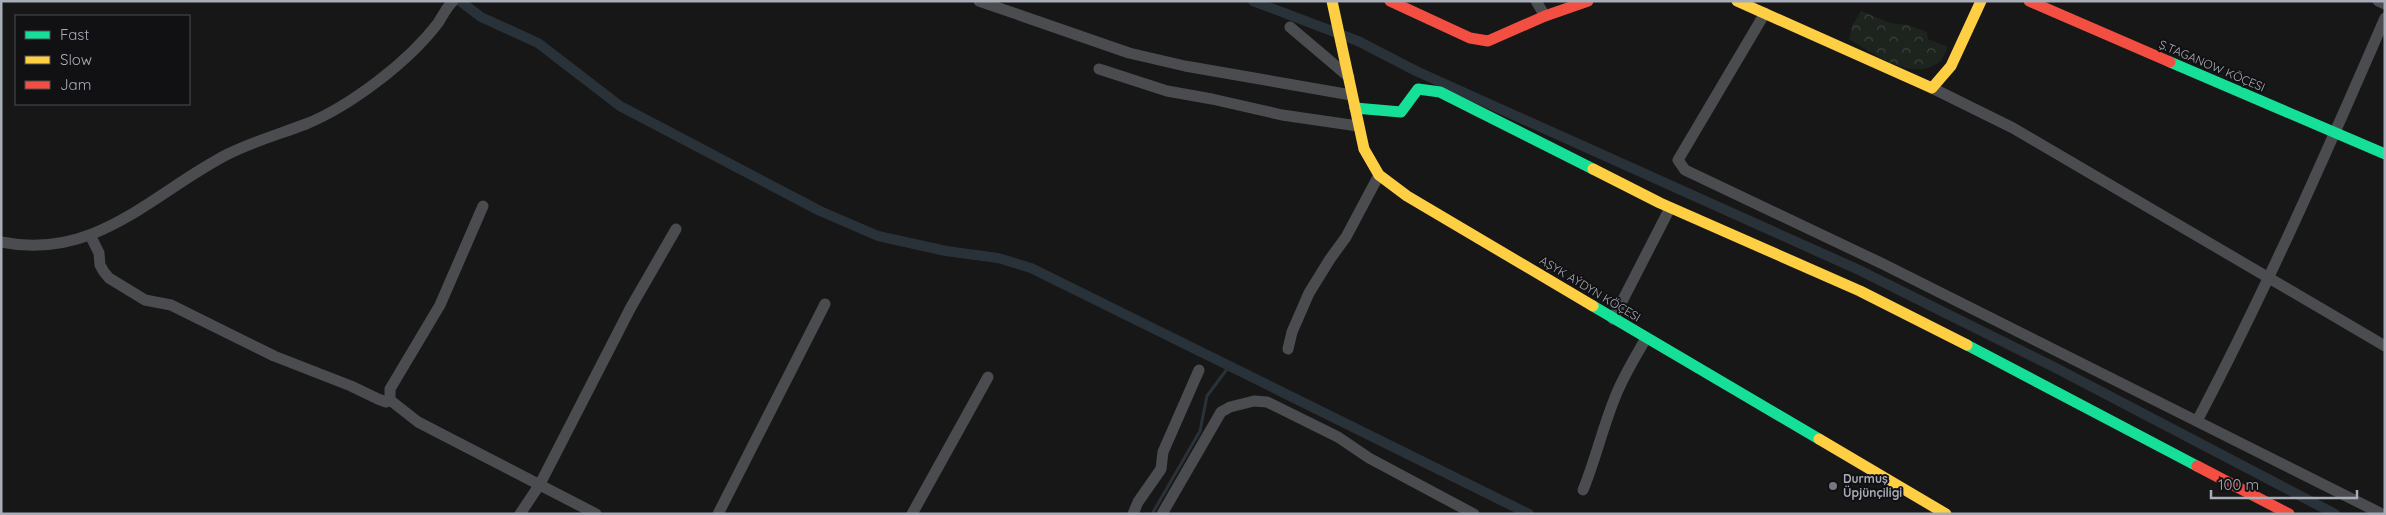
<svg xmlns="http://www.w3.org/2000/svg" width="2386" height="515" font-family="Quicksand,sans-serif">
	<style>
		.forest { fill: url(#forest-crowns) }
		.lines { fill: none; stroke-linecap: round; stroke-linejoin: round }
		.stream { stroke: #2a3239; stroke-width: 3 }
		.canal { stroke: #2a3239; stroke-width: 10 }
		.street { stroke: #4b4c50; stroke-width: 11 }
		.fast { stroke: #16e098; stroke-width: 11 }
		.slow { stroke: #ffcf43; stroke-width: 11 }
		.jam { stroke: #f24e42; stroke-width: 11 }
		.poi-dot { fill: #757880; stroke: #111113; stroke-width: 2 }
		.labels { text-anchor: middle; stroke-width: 4; stroke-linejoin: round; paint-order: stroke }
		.street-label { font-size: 12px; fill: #a8adb8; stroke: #111113 }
		.poi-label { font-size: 12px; font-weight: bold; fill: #a8adb8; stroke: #111113; text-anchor: start }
	</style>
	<defs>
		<pattern id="forest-crowns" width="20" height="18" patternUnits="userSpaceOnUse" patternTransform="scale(1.25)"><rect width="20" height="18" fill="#1d241e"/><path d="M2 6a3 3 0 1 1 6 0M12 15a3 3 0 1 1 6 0" fill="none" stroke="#3b413d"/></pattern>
	</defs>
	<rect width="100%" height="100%" fill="#171717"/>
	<path class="forest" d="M1861,11l29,12 17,2 20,7 1,7 20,8c-3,5 -5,13 -10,16 -27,19 -65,-10 -89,-24l3,-13z"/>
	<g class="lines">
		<polyline class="stream" points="1152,514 1200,431 1207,396 1230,365"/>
		<g class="canal">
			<polyline points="460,1 481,17 538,43 620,106 820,211 878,236 946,251 998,258 1031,268 1529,514"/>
			<polyline points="1253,1 1358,41 1416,71 1859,270 2054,367 2335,514"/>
		</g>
		<g class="street">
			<polyline points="979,1 1129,53 1185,66 1351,95"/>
			<polyline points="1536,1 1545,16"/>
			<polyline points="2378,1 2385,4"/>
			<polyline points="1765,13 1678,160 1685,170 1883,264 2382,514"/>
			<polyline points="1290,27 1349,77"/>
			<polyline points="1099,69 1167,91 1212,99 1282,115 1358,126"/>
			<polyline points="1932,88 2013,128 2385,346"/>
			<polyline points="483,206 440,305 390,389 390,400 418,422 596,514"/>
			<polyline points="90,235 99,253 100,265 104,272 109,278 145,300 171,305 274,356 351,386 378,399 386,402 390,400"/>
			<path d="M1,242c96,19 151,-49 227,-88 26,-13 52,-20 78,-30 25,-10 51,-27 72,-43 21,-16 44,-37 60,-58 5,-8 8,-15 15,-22"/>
			<polyline points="1613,319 1670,208"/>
			<polyline points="1288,349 1292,332 1309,293 1330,259 1346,237 1379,175"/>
			<path d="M2197,421c69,-131 129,-267 188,-403"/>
			<path d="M1583,490c12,-29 19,-60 31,-90 8,-22 21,-42 32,-62"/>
			<polyline points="520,514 540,484 631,307 676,229"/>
			<polyline points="718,514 825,304"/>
			<polyline points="912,514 988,377"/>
			<polyline points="1133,514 1138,502 1161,469 1163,452 1199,370"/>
			<polyline points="1162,514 1221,412 1230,407 1254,401 1267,402 1338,437 1369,458 1474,514"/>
		</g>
		<g class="fast">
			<polyline points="2170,62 2385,154"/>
			<polyline points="1355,108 1401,112 1418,89 1440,92 1593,169"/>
			<polyline points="1593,306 1819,439"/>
			<polyline points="1967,345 2197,466"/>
		</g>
		<g class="slow">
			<polyline points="1332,1 1364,149 1379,175 1407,196 1593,306"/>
			<polyline points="1737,1 1932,88 1951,66 1981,1"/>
			<polyline points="1593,169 1660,203 1860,291 1967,345"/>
			<polyline points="1819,439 1946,514"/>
		</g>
		<g class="jam">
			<polyline points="1390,1 1470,38 1488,41 1545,16 1588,1"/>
			<polyline points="2029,1 2170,62"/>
			<polyline points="2197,466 2289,514"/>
		</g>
	</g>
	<circle class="poi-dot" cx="1833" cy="486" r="5"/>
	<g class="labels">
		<g class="street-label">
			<text transform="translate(2212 66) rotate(23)" y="4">Ş.TAGANOW KÖÇESI</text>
			<text transform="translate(1590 289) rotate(31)" y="4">AŞYK AÝDYN KÖÇESI</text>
		</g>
		<g class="poi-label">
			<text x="1843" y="483">Durmuş<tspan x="1843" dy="14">Üpjünçiligi</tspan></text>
		</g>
	</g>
	<rect width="2386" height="515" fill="none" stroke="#a8adb8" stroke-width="5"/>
	<rect x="15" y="15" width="175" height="90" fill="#111113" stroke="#4d4f55"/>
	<rect x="25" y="31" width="25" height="8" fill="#16e098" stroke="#4d4f55"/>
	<text x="60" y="40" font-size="15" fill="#a8adb8">Fast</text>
	<rect x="25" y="56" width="25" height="8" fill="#ffcf43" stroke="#4d4f55"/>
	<text x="60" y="65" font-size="15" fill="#a8adb8">Slow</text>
	<rect x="25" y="81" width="25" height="8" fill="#f24e42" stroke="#4d4f55"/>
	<text x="60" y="90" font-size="15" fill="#a8adb8">Jam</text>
	<path d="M2211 490v8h146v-8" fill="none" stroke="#a8adb8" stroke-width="2.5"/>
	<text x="2218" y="490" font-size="15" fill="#a8adb8" stroke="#111113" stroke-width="4" paint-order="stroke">100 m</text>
</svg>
